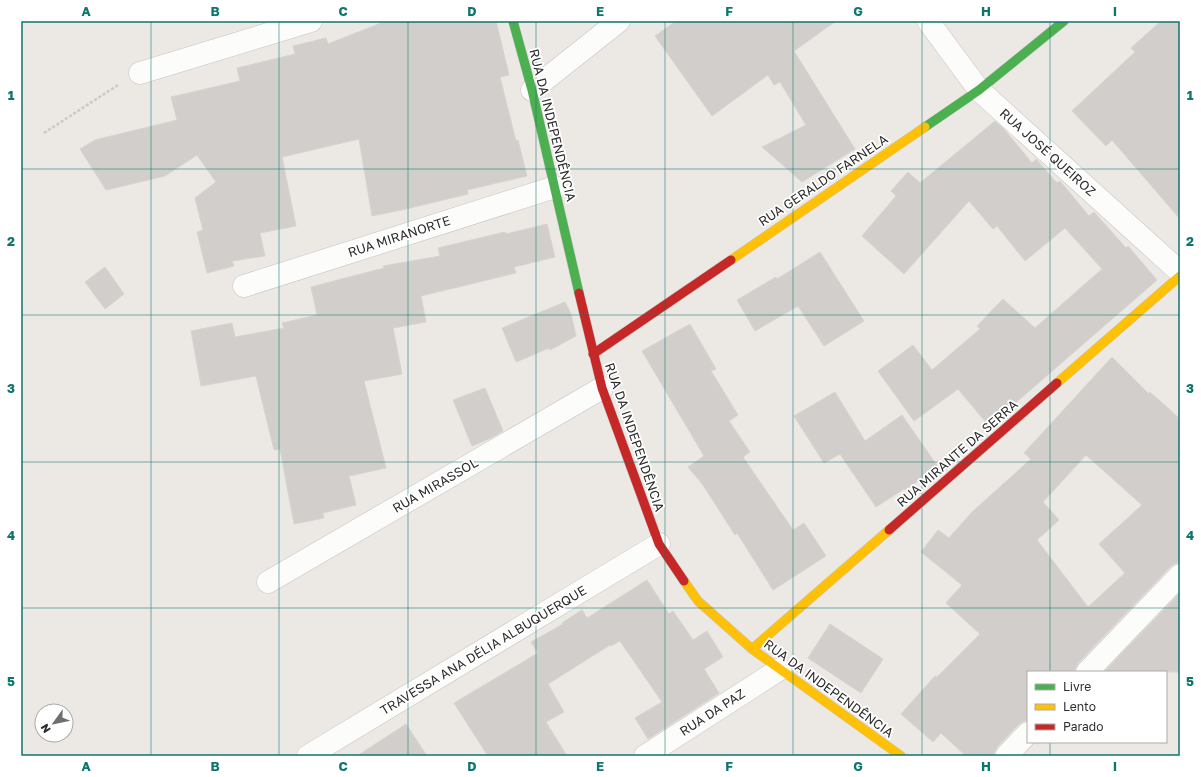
<svg xmlns="http://www.w3.org/2000/svg" width="1201" height="777" font-family="'Golos Text',sans-serif">
	<style>
		.building { fill: #d1cecb; stroke: #d7d4d0; fill-rule: evenodd }
		.lines { fill: none; stroke-linecap: round; stroke-linejoin: round }
		.street-casing { stroke: #c5c4c5; stroke-width: 23 }
		.fast-casing { stroke: #c5c4c5; stroke-width: 10 }
		.slow-casing { stroke: #c5c4c5; stroke-width: 10 }
		.jam-casing { stroke: #c5c4c5; stroke-width: 10 }
		.path { stroke: #c9c9c8; stroke-width: 2.5; stroke-dasharray: 3 2; stroke-linecap: butt }
		.street { stroke: #fcfcfb; stroke-width: 22 }
		.fast { stroke: #4caf50; stroke-width: 9 }
		.slow { stroke: #ffc107; stroke-width: 9 }
		.jam { stroke: #c62828; stroke-width: 9 }
		.grid { fill: none; stroke: #0f766e; stroke-width: 1; stroke-opacity: 0.55 }
		.labels { text-anchor: middle; stroke-width: 3.5; stroke-linejoin: round; paint-order: stroke }
		.street-label { font-size: 13px; fill: #2e2e2e; stroke: #fff }
		.neatline { fill: none; stroke: #0f766e; stroke-width: 1.5 }
		.grid-label { font-size: 13px; text-anchor: middle; font-weight: bold; fill: #0f766e }
	</style>
	<rect width="100%" height="100%" fill="#ece8e4"/>
	<g class="building">
		<polygon points="386,21 496,21 509,75 500,77 516,141 518,140 527,176 467,190 468,194 406,209 372,216 359,139 282,157 296,226 260,233 265,256 232,261 234,266 207,273 197,232 203,230 195,198 216,182 197,155 165,176 106,190 80,149 95,140 177,120 171,97 240,81 237,68 295,54 293,46 326,38 328,44"/>
		<polygon points="676,21 836,21 794,51 855,149 802,182 762,147 806,125 780,82 774,85 768,75 712,116 655,36"/>
		<polygon points="1161,21 1180,21 1180,219 1112,140 1106,146 1072,111 1135,52 1131,48"/>
		<polygon points="995,121 1004,129 1032,163 1036,159 1057,183 1060,181 1089,216 1094,212 1126,248 1128,246 1157,280 989,426 958,389 914,421 878,371 913,345 932,370 980,329 977,326 1003,299 1035,328 1102,269 1065,228 1025,261 997,226 993,229 969,201 904,274 862,236 896,196 891,191 908,172 920,183"/>
		<polygon points="547,224 555,257 514,267 516,273 421,296 426,322 393,328 402,374 364,381 386,468 349,476 356,505 323,513 324,518 294,524 280,449 274,450 256,376 201,386 191,331 232,323 235,337 284,328 282,323 317,315 311,287 384,268 383,266 440,256 438,248 505,232 506,234"/>
		<polygon points="820,252 864,321 824,346 798,306 755,331 737,300 776,277 777,279"/>
		<polygon points="105,267 124,294 105,309 85,282"/>
		<polygon points="565,302 571,314 576,336 550,350 549,348 516,362 502,328"/>
		<polygon points="690,324 716,369 711,371 738,415 729,421 750,452 743,457 793,530 804,523 826,556 773,590 737,533 735,535 703,485 688,467 704,456 642,351"/>
		<path d="M1112,357l37,37 1,-2 30,27v144h-4l-5,3 -93,97 -3,6v3h-47v49h-4l-5,3 -22,23 -3,6v3h-28l-25,-23 -8,9 -32,-28 34,-38 2,1 43,-43 -34,-31 16,-18 -41,-33 17,-22 11,8 23,-26 59,-53 -7,-6zM1086,455l56,50 -43,39 26,29 -37,34 -51,-67 22,-20 -16,-18z"/>
		<polygon points="485,388 503,431 491,438 472,446 453,400"/>
		<polygon points="835,392 865,441 902,415 938,467 905,490 904,489 876,507 840,454 824,463 794,416"/>
		<polygon points="647,580 669,614 673,611 693,640 707,631 723,657 704,669 719,693 648,739 635,718 662,702 620,641 611,646 610,645 548,684 564,712 546,722 567,756 488,756 454,703 538,653 531,642 563,624 562,623 582,610 587,618"/>
		<polygon points="1180,593 1180,672 1104,672"/>
		<polygon points="830,624 883,659 861,693 808,658"/>
		<polygon points="406,724 427,756 357,756"/>
	</g>
	<g class="lines">
		<defs>
			<g id="street">
				<polyline points="928,21 979,90 1180,272"/>
				<polyline points="140,73 311,21"/>
				<polyline points="532,90 619,21"/>
				<polyline points="244,286 555,187"/>
				<polyline points="268,582 602,388"/>
				<polyline points="1087,672 1180,575"/>
				<polyline points="308,756 659,544"/>
				<polyline points="645,756 780,669"/>
				<polyline points="1006,756 1028,733"/>
			</g>
			<g id="fast">
				<polyline points="513,21 532,90 579,293"/>
				<polyline points="925,127 979,90 1064,21"/>
			</g>
			<g id="slow">
				<polyline points="731,260 925,127"/>
				<polyline points="1057,383 1180,276"/>
				<polyline points="684,581 698,601 752,649 901,756"/>
				<polyline points="752,649 889,530"/>
			</g>
			<g id="jam">
				<polyline points="579,293 602,388 659,544 684,581"/>
				<polyline points="593,354 731,260"/>
				<polyline points="889,530 1057,383"/>
			</g>
		</defs>
		<use href="#street" class="street-casing"/>
		<use href="#fast" class="fast-casing"/>
		<use href="#slow" class="slow-casing"/>
		<use href="#jam" class="jam-casing"/>
		<polyline class="path" points="44,133 118,85"/>
		<use href="#street" class="street"/>
		<use href="#fast" class="fast"/>
		<use href="#slow" class="slow"/>
		<use href="#jam" class="jam"/>
	</g>
	<path class="grid" d="M151,21v735M279,21v735M408,21v735M536,21v735M665,21v735M793,21v735M922,21v735M1050,21v651M21,169h1159M21,315h1159M21,462h1159M21,608h1159M1050,742v14"/>
	<g class="labels">
		<g class="street-label">
			<text transform="translate(553 125) rotate(76)" y="5">RUA DA INDEPENDÊNCIA</text>
			<text transform="translate(1048 152) rotate(42)" y="5">RUA JOSÉ QUEIROZ</text>
			<text transform="translate(823 180) rotate(-34)" y="5">RUA GERALDO FARNELA</text>
			<text transform="translate(399 236) rotate(-18)" y="5">RUA MIRANORTE</text>
			<text transform="translate(635 437) rotate(71)" y="5">RUA DA INDEPENDÊNCIA</text>
			<text transform="translate(957 453) rotate(-41)" y="5">RUA MIRANTE DA SERRA</text>
			<text transform="translate(435 485) rotate(-30)" y="5">RUA MIRASSOL</text>
			<text transform="translate(483 650) rotate(-31)" y="5">TRAVESSA ANA DÉLIA ALBUQUERQUE</text>
			<text transform="translate(829 688) rotate(36)" y="5">RUA DA INDEPENDÊNCIA</text>
			<text transform="translate(712 712) rotate(-33)" y="5">RUA DA PAZ</text>
		</g>
	</g>
	<rect width="1201" height="777" fill="none" stroke="#ffffff" stroke-width="44"/>
	<rect x="1027" y="671" width="140" height="72" fill="#ffffff" stroke="#ababab"/>
	<rect x="1035" y="684" width="20" height="6" fill="#4caf50" stroke="#ababab"/>
	<text x="1063" y="691" font-size="12" fill="#2e2e2e">Livre</text>
	<rect x="1035" y="704" width="20" height="6" fill="#ffc107" stroke="#ababab"/>
	<text x="1063" y="711" font-size="12" fill="#2e2e2e">Lento</text>
	<rect x="1035" y="724" width="20" height="6" fill="#c62828" stroke="#ababab"/>
	<text x="1063" y="731" font-size="12" fill="#2e2e2e">Parado</text>
	<g transform="translate(54 723) rotate(237)"><circle r="19" fill="#ffffff" stroke="#ababab"/>
	<path d="M0-3L7 15L0 10L-7 15Z" fill="#706f6e"/>
	<text y="-6" font-size="11" font-weight="bold" text-anchor="middle" fill="#2e2e2e">N</text>
	</g>
	<rect x="22" y="22" width="1157" height="733" class="neatline"/>
	<g class="grid-label">
		<text x="86" y="16">A</text>
		<text x="215" y="16">B</text>
		<text x="343" y="16">C</text>
		<text x="472" y="16">D</text>
		<text x="600" y="16">E</text>
		<text x="729" y="16">F</text>
		<text x="858" y="16">G</text>
		<text x="986" y="16">H</text>
		<text x="1115" y="16">I</text>
		<text x="11" y="100">1</text>
		<text x="1190" y="100">1</text>
		<text x="11" y="246">2</text>
		<text x="1190" y="246">2</text>
		<text x="11" y="393">3</text>
		<text x="1190" y="393">3</text>
		<text x="11" y="540">4</text>
		<text x="1190" y="540">4</text>
		<text x="11" y="686">5</text>
		<text x="1190" y="686">5</text>
		<text x="86" y="771">A</text>
		<text x="215" y="771">B</text>
		<text x="343" y="771">C</text>
		<text x="472" y="771">D</text>
		<text x="600" y="771">E</text>
		<text x="729" y="771">F</text>
		<text x="858" y="771">G</text>
		<text x="986" y="771">H</text>
		<text x="1115" y="771">I</text>
	</g>
</svg>
